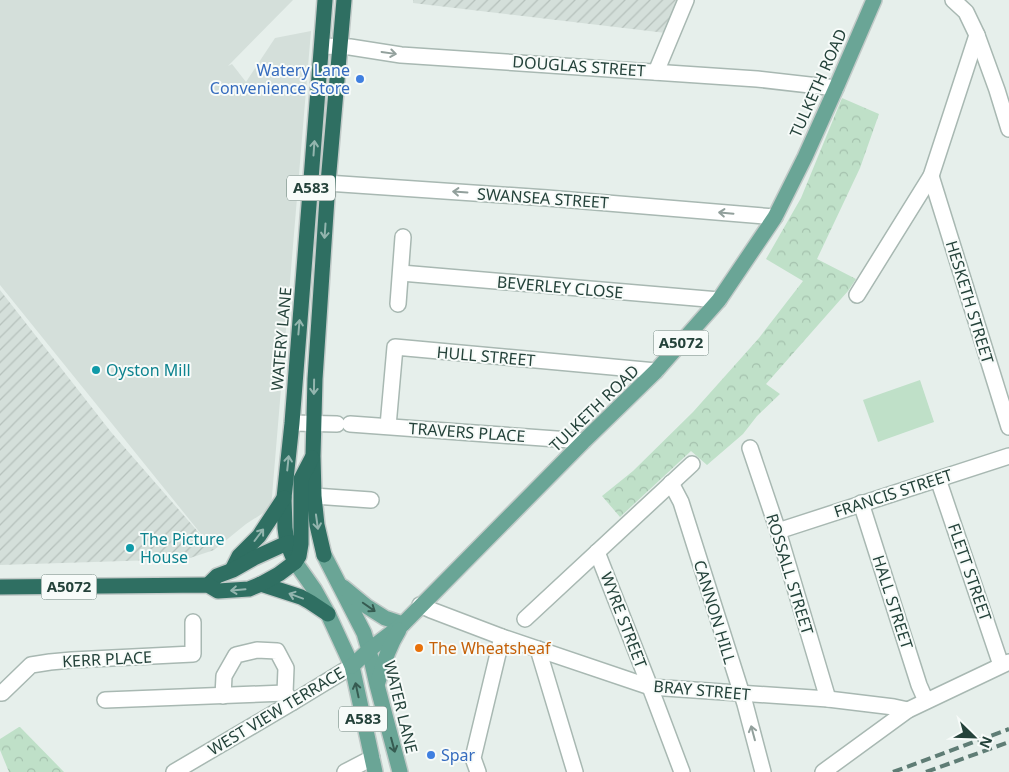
<svg xmlns="http://www.w3.org/2000/svg" width="1009" height="772" font-family="'Noto Sans',sans-serif">
	<style>
		.built { fill: #d4dfda }
		.industrial { fill: url(#industrial-furrows) }
		.forest { fill: url(#forest-crowns) }
		.pitch { fill: #bfe0c8 }
		.lines { fill: none; stroke-linecap: round; stroke-linejoin: round }
		.minor-casing { stroke: #a8b8b2; stroke-width: 18 }
		.major-casing { stroke: #c2cac8; stroke-width: 18 }
		.highway-casing { stroke: #c2cac8; stroke-width: 18 }
		.minor { stroke: #fff; stroke-width: 15 }
		.major { stroke: #6aa596; stroke-width: 15 }
		.highway { stroke: #2f6f62; stroke-width: 15 }
		.rail { stroke: #5f7d75; stroke-width: 4; stroke-dasharray: 10 5; stroke-linecap: butt }
		.oneway { stroke: #92a09c }
		.oneway2 { stroke: #93b5ae }
		.oneway3 { stroke: #365b51 }
		.shop-dot { fill: #3f7fe0; stroke: #f7fbf9; stroke-width: 2 }
		.culture-dot { fill: #0f9aa8; stroke: #f7fbf9; stroke-width: 2 }
		.food-dot { fill: #e8710a; stroke: #f7fbf9; stroke-width: 2 }
		.labels { text-anchor: middle; stroke-width: 4; stroke-linejoin: round; paint-order: stroke }
		.shield { fill: #f7fbf9; stroke: #637a73; stroke-width: 1 }
		.shield-label { font-size: 15px; font-weight: bold; fill: #24423a }
		.street-label { font-size: 16px; fill: #24423a; stroke: #f7fbf9 }
		.shop-label { font-size: 16px; fill: #366cbe; stroke: #f7fbf9; text-anchor: end }
		.culture-label { font-size: 16px; fill: #0d838f; stroke: #f7fbf9; text-anchor: start }
		.food-label { font-size: 16px; fill: #c56008; stroke: #f7fbf9; text-anchor: start }
	</style>
	<defs>
		<pattern id="industrial-furrows" width="10" height="10" patternUnits="userSpaceOnUse" patternTransform="scale(1.25)"><rect width="10" height="10" fill="#d4dfda"/><path d="M-1 1l2-2M0 10L10 0M9 11l2-2" fill="none" stroke="#b6c1bc"/></pattern>
		<pattern id="forest-crowns" width="20" height="18" patternUnits="userSpaceOnUse" patternTransform="scale(1.25)"><rect width="20" height="18" fill="#bfe0c8"/><path d="M2 6a3 3 0 1 1 6 0M12 15a3 3 0 1 1 6 0" fill="none" stroke="#a4c1ad"/></pattern>
	</defs>
	<rect width="100%" height="100%" fill="#e6efeb"/>
	<polygon class="built" points="0,0 293,0 228,66 232,64 246,82 275,38 311,31 271,508 246,524 214,550 0,285"/>
	<g class="industrial">
		<polygon points="413,0 678,0 666,33 413,3"/>
		<polygon points="0,290 111,432 214,550 187,559 0,565"/>
	</g>
	<g class="forest">
		<polygon points="842,98 879,114 860,168 817,259 856,279 848,291 766,384 780,394 757,416 743,434 707,465 691,451 620,517 602,496 633,471 693,412 759,338 803,281 766,259 801,198"/>
		<polygon points="19,727 20,727 64,772 9,772 0,750 0,739"/>
	</g>
	<polygon class="pitch" points="920,380 934,422 878,442 863,400"/>
	<g class="lines">
		<defs>
			<g id="minor">
				<polyline points="977,35 997,90 1009,129"/>
				<polyline points="322,46 350,47 401,55 757,79 836,88"/>
				<polyline points="656,72 686,0"/>
				<polyline points="931,176 1009,427"/>
				<polyline points="312,182 547,198 775,217"/>
				<polyline points="401,273 719,300"/>
				<polyline points="857,295 931,176 977,35 966,12 953,0"/>
				<polyline points="398,304 403,237"/>
				<polyline points="292,423 337,424"/>
				<polyline points="350,424 584,441"/>
				<polyline points="388,426 395,347 656,371"/>
				<polyline points="750,448 778,531 828,699"/>
				<polyline points="938,479 1001,665"/>
				<polyline points="671,483 681,502 745,704 763,772"/>
				<polyline points="314,496 371,500"/>
				<polyline points="861,503 919,685 926,701"/>
				<polyline points="778,531 1009,456"/>
				<polyline points="597,552 650,687 682,772"/>
				<polyline points="420,605 431,610 502,637 650,687 828,699 894,707 908,710"/>
				<polyline points="525,619 692,464"/>
				<polyline points="538,649 575,772"/>
				<polyline points="0,693 2,693 31,665 50,662 72,660 193,654 193,622"/>
				<polyline points="223,696 224,676 236,655 257,650 277,651 286,668 285,693"/>
				<polyline points="105,700 285,693 293,702"/>
				<polyline points="174,772 293,702 352,666"/>
				<polyline points="345,772 372,758"/>
				<polyline points="478,772 473,758 502,637"/>
				<polyline points="823,772 908,710 1009,662"/>
			</g>
			<g id="major">
				<polyline points="324,555 364,633 369,650 377,685 400,772"/>
				<polyline points="295,562 314,589 328,614 352,666 375,772"/>
				<polyline points="343,587 366,606 385,618 403,624"/>
				<polyline points="352,666 369,650 403,624 584,441 656,371 719,300 775,217 805,157 836,88 874,0"/>
				<path d="M378,682c5,-18 11,-36 21,-52"/>
			</g>
			<g id="highway">
				<polyline points="324,555 317,525 314,496 313,456 315,379 328,183 344,0"/>
				<polyline points="295,562 287,543 285,528 284,498 292,423 325,0"/>
				<polyline points="233,568 239,556 259,536 284,498"/>
				<polyline points="261,584 301,597 310,602 328,614"/>
				<polyline points="208,585 217,576 233,570 254,558 287,543 296,543"/>
				<polyline points="0,587 208,585 218,591 249,589 261,584 279,574 295,562 299,556 301,544 301,479 312,458"/>
			</g>
		</defs>
		<use href="#minor" class="minor-casing"/>
		<use href="#major" class="major-casing"/>
		<use href="#highway" class="highway-casing"/>
		<use href="#minor" class="minor"/>
		<use href="#major" class="major"/>
		<use href="#highway" class="highway"/>
		<g class="rail">
			<polyline points="893,772 1009,729"/>
			<polyline points="926,772 1009,742"/>
		</g>
	</g>
	<defs><path id="oneway-shaft" d="M-6 0H5M1.5-3L5.5 0L1.5 3" fill="none" stroke-width="1.6" stroke-linecap="round" stroke-linejoin="round" transform="scale(1.25)"/></defs>
	<g class="oneway">
		<use href="#oneway-shaft" transform="translate(389 53) rotate(8)"/>
		<use href="#oneway-shaft" transform="translate(460 192) rotate(-176)"/>
		<use href="#oneway-shaft" transform="translate(726 213) rotate(-175)"/>
		<use href="#oneway-shaft" transform="translate(753 733) rotate(-105)"/>
	</g>
	<g class="oneway2">
		<use href="#oneway-shaft" transform="translate(314 148) rotate(-86)"/>
		<use href="#oneway-shaft" transform="translate(325 231) rotate(94)"/>
		<use href="#oneway-shaft" transform="translate(299 327) rotate(-85)"/>
		<use href="#oneway-shaft" transform="translate(314 387) rotate(91)"/>
		<use href="#oneway-shaft" transform="translate(288 463) rotate(-84)"/>
		<use href="#oneway-shaft" transform="translate(317 522) rotate(82)"/>
		<use href="#oneway-shaft" transform="translate(259 535) rotate(-53)"/>
		<use href="#oneway-shaft" transform="translate(238 590) rotate(175)"/>
		<use href="#oneway-shaft" transform="translate(296 596) rotate(-160)"/>
	</g>
	<g class="oneway3">
		<use href="#oneway-shaft" transform="translate(369 607) rotate(35)"/>
		<use href="#oneway-shaft" transform="translate(357 690) rotate(-102)"/>
		<use href="#oneway-shaft" transform="translate(393 745) rotate(75)"/>
	</g>
	<g class="shop-dot">
		<circle cx="360" cy="79" r="5"/>
		<circle cx="431" cy="755" r="5"/>
	</g>
	<g class="culture-dot">
		<circle cx="96" cy="370" r="5"/>
		<circle cx="130" cy="548" r="5"/>
	</g>
	<circle class="food-dot" cx="419" cy="648" r="5"/>
	<g class="labels">
		<g class="shield">
			<rect x="287" y="175.5" width="48" height="25" rx="4"/>
			<rect x="653.5" y="330.5" width="55" height="25" rx="4"/>
			<rect x="41.5" y="574.5" width="55" height="25" rx="4"/>
			<rect x="339" y="706.5" width="48" height="25" rx="4"/>
		</g>
		<g class="shield-label">
			<text x="311" y="193">A583</text>
			<text x="681" y="348">A5072</text>
			<text x="69" y="592">A5072</text>
			<text x="363" y="724">A583</text>
		</g>
		<g class="street-label">
			<text transform="translate(579 66) rotate(4)" y="6">DOUGLAS STREET</text>
			<text transform="translate(818 83) rotate(-66)" y="6">TULKETH ROAD</text>
			<text transform="translate(543 198) rotate(4)" y="6">SWANSEA STREET</text>
			<text transform="translate(560 287) rotate(5)" y="6">BEVERLEY CLOSE</text>
			<text transform="translate(970 302) rotate(73)" y="6">HESKETH STREET</text>
			<text transform="translate(281 339) rotate(-85)" y="6">WATERY LANE</text>
			<text transform="translate(486 356) rotate(5)" y="6">HULL STREET</text>
			<text transform="translate(594 408) rotate(-44)" y="6">TULKETH ROAD</text>
			<text transform="translate(467 432) rotate(4)" y="6">TRAVERS PLACE</text>
			<text transform="translate(893 493) rotate(-18)" y="6">FRANCIS STREET</text>
			<text transform="translate(970 572) rotate(71)" y="6">FLETT STREET</text>
			<text transform="translate(790 574) rotate(73)" y="6">ROSSALL STREET</text>
			<text transform="translate(893 602) rotate(72)" y="6">HALL STREET</text>
			<text transform="translate(715 612) rotate(73)" y="6">CANNON HILL</text>
			<text transform="translate(624 620) rotate(69)" y="6">WYRE STREET</text>
			<text transform="translate(107 659) rotate(-3)" y="6">KERR PLACE</text>
			<text transform="translate(702 690) rotate(5)" y="6">BRAY STREET</text>
			<text transform="translate(401 707) rotate(76)" y="6">WATER LANE</text>
			<text transform="translate(276 711) rotate(-31)" y="6">WEST VIEW TERRACE</text>
		</g>
		<g class="shop-label">
			<text x="350" y="76">Watery Lane<tspan x="350" dy="18">Convenience Store</tspan></text>
			<text x="441" y="761" text-anchor="start">Spar</text>
		</g>
		<g class="culture-label">
			<text x="106" y="376">Oyston Mill</text>
			<text x="140" y="545">The Picture<tspan x="140" dy="18">House</tspan></text>
		</g>
		<g class="food-label">
			<text x="429" y="654">The Wheatsheaf</text>
		</g>
	</g>
	<g transform="translate(974 737) rotate(113)" stroke="#f7fbf9" stroke-width="4" paint-order="stroke">
	<path d="M0-4L9 19L0 12L-9 19Z" fill="#24423a"/>
	<text y="-8" font-size="14" font-weight="bold" text-anchor="middle" fill="#24423a">N</text>
	</g>
</svg>
